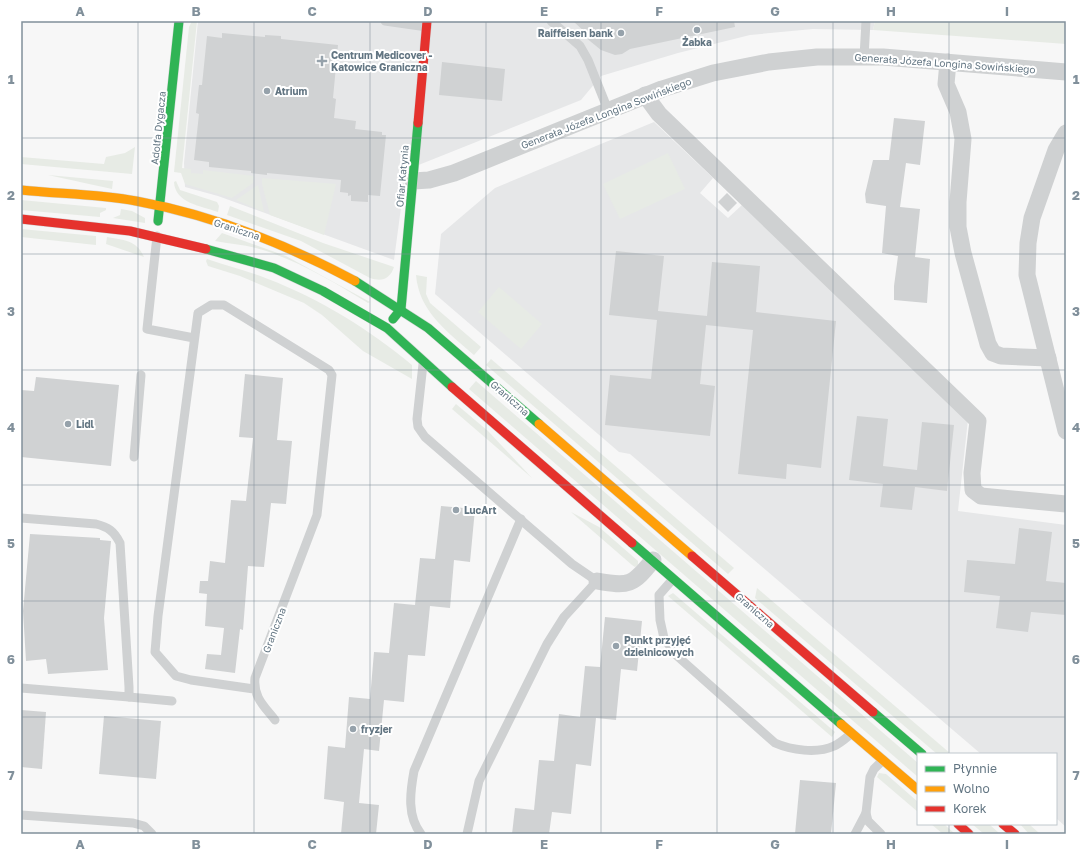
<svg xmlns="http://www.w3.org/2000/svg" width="1087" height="855" font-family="'Golos Text',sans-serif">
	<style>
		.built { fill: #e6e7e8 }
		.green { fill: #e7ebe5 }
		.building { fill: #d0d2d3 }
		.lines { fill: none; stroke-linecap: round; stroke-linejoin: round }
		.fast-casing { stroke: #d4d5d6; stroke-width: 10 }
		.slow-casing { stroke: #d4d5d6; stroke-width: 10 }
		.jam-casing { stroke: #d4d5d6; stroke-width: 10 }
		.lane { stroke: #cfd1d2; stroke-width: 9 }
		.street { stroke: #cfd1d2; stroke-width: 17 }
		.fast { stroke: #30b455; stroke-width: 9 }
		.slow { stroke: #ff9f0a; stroke-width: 9 }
		.jam { stroke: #e5322d; stroke-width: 9 }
		.grid { fill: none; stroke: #81909b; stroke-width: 1; stroke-opacity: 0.55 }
		.poi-dot { fill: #96a2ab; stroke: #fff; stroke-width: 1.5 }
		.labels { text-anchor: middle; stroke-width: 4; stroke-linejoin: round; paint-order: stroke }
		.poi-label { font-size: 10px; font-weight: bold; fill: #627582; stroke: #fff; text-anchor: start }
		.street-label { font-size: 10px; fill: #627582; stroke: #fff }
		.neatline { fill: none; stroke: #81909b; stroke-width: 1.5 }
		.grid-label { font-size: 13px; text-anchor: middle; font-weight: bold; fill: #81909b }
	</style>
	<rect width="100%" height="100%" fill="#f7f7f7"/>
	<g class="built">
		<polygon points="198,21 875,21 873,30 813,29 750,35 678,53 601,76 581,100 406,170 394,260 218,196 185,187 184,163"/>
		<polygon points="654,122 713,178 700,193 728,218 742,205 968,419 958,511 1066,525 1066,827 1056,818 1056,754 981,754 630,454 619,452 435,294 441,234 495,188"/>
	</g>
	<g class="green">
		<polygon points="192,21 197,21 182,168 191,169 191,173 203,174 203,170 254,176 253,183 232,198 185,184 181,173 174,172 189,27"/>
		<polygon points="875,21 1066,21 1066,44 873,30"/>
		<polygon points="135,147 132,174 21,164 21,157 104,164 106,157 125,153"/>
		<polygon points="668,153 685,189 620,219 603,184"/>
		<polygon points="48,175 113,181 112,189"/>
		<polygon points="262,178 336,184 324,235 270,215 262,184"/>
		<path d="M176,181l4,9 37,12 2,4 -1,6c-17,-6 -43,-9 -44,-30z"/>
		<polygon points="258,185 264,212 236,200"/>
		<polygon points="21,200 106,208 106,210 100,213 100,217 21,210"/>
		<path d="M230,206l93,37 71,24c-4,12 -12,15 -24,11l-69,-37 -74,-26z"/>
		<polygon points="121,209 132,211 145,218 145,223 113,218 120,215"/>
		<polygon points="21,229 96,236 96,245 21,237"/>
		<path d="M222,233l64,23 84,46 -2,1c-33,-20 -67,-41 -105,-53 -15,-5 -32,-6 -48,-9z"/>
		<path d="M107,237c16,3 30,3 37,20l-38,-13z"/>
		<path d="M207,259c20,7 41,12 61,20 52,20 101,50 144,86v14l-49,-28 -41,-36 -18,-12 -64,-27 -32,-10 -2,-5z"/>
		<path d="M416,275l11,2 -1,17 4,9 51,44 -7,8c-26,-23 -55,-43 -58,-80z"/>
		<polygon points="499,287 542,324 521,349 478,312"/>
		<polygon points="491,359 734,568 728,574 486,365"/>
		<polygon points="476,381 918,763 918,777 469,389"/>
		<polygon points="456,404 488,431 532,478 452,409"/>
		<polygon points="571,512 599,527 638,561 638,565 635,567 632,565"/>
		<polygon points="757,588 951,754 937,754 755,598"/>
		<polygon points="673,593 835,732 832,737 668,596"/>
		<polygon points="879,773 886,774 918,802 918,812 877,777"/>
		<polygon points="931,824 944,824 955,834 943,834"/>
		<polygon points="972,824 989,824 1000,834 984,834"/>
		<polygon points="1020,824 1029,824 1040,834 1029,834"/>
	</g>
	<g class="building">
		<polygon points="573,21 734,21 735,27 630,49 622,54 615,55 601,50 585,37 587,34"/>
		<polygon points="222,33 265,37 265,35 281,36 281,39 338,45 333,98 336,99 334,118 356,121 355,129 382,132 382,135 386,135 380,196 368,195 368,202 351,201 351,195 348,196 348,193 340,192 341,180 267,173 267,175 251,173 251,171 209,167 209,162 194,160 199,114 196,113 199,85 202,85 207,36 222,38"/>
		<polygon points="442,62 505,69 502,101 439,95"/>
		<polygon points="894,118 925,121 920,165 906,163 900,207 920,209 915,257 930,259 927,303 894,300 894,286 898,256 882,253 886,206 866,203 865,194 873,160 889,160"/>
		<polygon points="727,193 737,203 728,212 718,202"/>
		<polygon points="616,251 664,256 658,311 707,316 712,262 760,266 756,312 836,321 821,468 787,464 786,479 738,474 753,330 706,325 700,384 715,386 710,436 605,425 610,375 651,379 657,320 609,315"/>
		<polygon points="245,374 283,378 277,440 292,441 286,504 271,503 264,567 248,566 243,630 240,629 235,673 205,669 207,654 221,655 224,628 205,626 207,594 199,593 200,581 208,581 210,561 225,563 231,500 246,501 253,438 239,437"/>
		<polygon points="36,377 119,385 111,466 21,457 21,390 34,391"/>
		<polygon points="857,416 888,419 883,466 917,470 922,422 954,425 947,491 915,487 912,510 880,507 883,484 849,480"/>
		<polygon points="441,506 475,509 470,562 454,560 450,608 430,606 425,656 408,655 404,702 384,700 379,751 364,749 359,803 379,805 376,834 341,834 344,802 324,799 328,746 345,748 349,697 370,699 374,652 389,653 394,603 415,605 420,558 435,559"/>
		<polygon points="1019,528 1052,532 1046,581 1066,583 1066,615 1031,612 1028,632 996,628 1000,596 964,592 967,560 1015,564"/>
		<polygon points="30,534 100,538 100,540 111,541 104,618 108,670 48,674 46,659 26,661 23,611"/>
		<polygon points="605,617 642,621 637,671 621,669 616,720 596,718 591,766 576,764 571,814 552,812 549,834 512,834 515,808 534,810 539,760 554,761 559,714 580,717 585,666 600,667"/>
		<polygon points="21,710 46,712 42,769 21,767"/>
		<polygon points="104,716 161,721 156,779 99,774"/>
		<polygon points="800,780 836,783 831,834 795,834"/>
	</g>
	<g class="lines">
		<defs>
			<g id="fast">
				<polyline points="158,221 179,21"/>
				<polyline points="206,249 274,268 323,291 387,328 452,387"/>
				<polyline points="355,281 428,328 539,424"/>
				<polyline points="393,319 401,309 418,123"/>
				<polyline points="632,543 841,724"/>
				<polyline points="873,712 922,754"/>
			</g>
			<g id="slow">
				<path d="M21,190c38,4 77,4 115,11 77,14 150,43 219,80"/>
				<polyline points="539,424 692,556"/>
				<polyline points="841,724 918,790"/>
			</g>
			<g id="jam">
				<polyline points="418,123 427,21"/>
				<polyline points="21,219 130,231 206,249"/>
				<polyline points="452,387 632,543"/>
				<polyline points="692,556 873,712"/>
				<polyline points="958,824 969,834"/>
				<polyline points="1003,824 1015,834"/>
			</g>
		</defs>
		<use href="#fast" class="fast-casing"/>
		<use href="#slow" class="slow-casing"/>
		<use href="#jam" class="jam-casing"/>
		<g class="lane">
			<polyline points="385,21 427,27"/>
			<polyline points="551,21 580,46 588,60 608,110"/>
			<polyline points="864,57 866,21"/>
			<polyline points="157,236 147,329 194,338"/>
			<polyline points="423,364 417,419 418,427 425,437 572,564 597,581 564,617 547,644 479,781 467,834"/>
			<polyline points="134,457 141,375"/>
			<path d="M21,518l75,6c12,3 18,7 24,19l9,144v10l-108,-9"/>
			<path d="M673,579l-14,16 1,25 4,18 12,17 99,88c16,7 42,11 59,3 7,-3 13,-9 18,-13"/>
			<path d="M254,689l-63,-9 -15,-4 -21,-24 3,-36 40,-303 13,-8h13l105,65 3,5 -15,140 -62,163c-2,19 9,28 20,42"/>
			<polyline points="129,697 172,701"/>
			<polyline points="21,815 133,823 144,826 152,834"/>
			<path d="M421,834c-14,-18 -11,-41 -7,-63l107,-252"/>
			<polyline points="855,834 866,813"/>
			<polyline points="881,834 868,821 866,813 870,777 874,769 883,760"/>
		</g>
		<g class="street">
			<polyline points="948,62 946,84 958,112 963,139 958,202 958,227 963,253 988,344 993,353 1001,356 1048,358"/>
			<polyline points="645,95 659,114 978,421 972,473 973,490 981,496 1066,504"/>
			<polyline points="1066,133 1056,150 1032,218 1028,243 1027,275 1066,431"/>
			<polyline points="413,181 429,180 454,173 662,89 713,73 769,62 817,57 883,57 1066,72"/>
			<path d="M597,581c32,6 36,4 56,-21"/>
		</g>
		<use href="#fast" class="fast"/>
		<use href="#slow" class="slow"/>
		<use href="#jam" class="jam"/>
	</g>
	<path class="grid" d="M138,21v813M254,21v813M370,21v813M486,21v813M601,21v813M717,21v813M833,21v813M949,21v733M21,138h1045M21,254h1045M21,370h1045M21,485h1045M21,601h1045M21,717h1045M949,824v10"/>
	<g class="poi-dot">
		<circle cx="697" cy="30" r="4"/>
		<circle cx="621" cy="33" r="4"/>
		<path d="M320 55h4v4h4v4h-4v4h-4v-4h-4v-4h4z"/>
		<circle cx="267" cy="91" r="4"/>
		<circle cx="68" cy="424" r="4"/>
		<circle cx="456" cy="510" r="4"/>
		<circle cx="616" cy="646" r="4"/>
		<circle cx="353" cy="729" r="4"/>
	</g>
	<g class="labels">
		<g class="poi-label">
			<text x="613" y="37" text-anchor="end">Raiffeisen bank</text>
			<text x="697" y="46" text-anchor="middle">Żabka</text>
			<text x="331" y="59">Centrum Medicover -<tspan x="331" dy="12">Katowice Graniczna</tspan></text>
			<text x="275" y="95">Atrium</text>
			<text x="76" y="428">Lidl</text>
			<text x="464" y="514">LucArt</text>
			<text x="624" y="644">Punkt przyjęć<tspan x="624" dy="12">dzielnicowych</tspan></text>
			<text x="361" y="733">fryzjer</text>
		</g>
		<g class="street-label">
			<text transform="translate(945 63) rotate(4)" y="4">Generała Józefa Longina Sowińskiego</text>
			<text transform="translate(606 113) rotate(-21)" y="4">Generała Józefa Longina Sowińskiego</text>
			<text transform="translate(158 128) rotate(-84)" y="4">Adolfa Dygacza</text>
			<text transform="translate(402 176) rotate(-85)" y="4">Ofiar Katynia</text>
			<text transform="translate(237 229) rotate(18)" y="4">Graniczna</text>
			<text transform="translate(510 398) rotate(41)" y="4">Graniczna</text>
			<text transform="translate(755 610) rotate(41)" y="4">Graniczna</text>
			<text transform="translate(274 630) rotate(-69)" y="4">Graniczna</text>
		</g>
	</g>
	<rect width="1087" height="855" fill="none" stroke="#ffffff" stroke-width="44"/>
	<rect x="917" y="753" width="140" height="72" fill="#ffffff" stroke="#c0c8cd"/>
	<rect x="925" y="766" width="20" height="6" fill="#30b455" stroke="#c0c8cd"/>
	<text x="953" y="773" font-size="12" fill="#627582">Płynnie</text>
	<rect x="925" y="786" width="20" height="6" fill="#ff9f0a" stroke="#c0c8cd"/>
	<text x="953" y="793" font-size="12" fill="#627582">Wolno</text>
	<rect x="925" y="806" width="20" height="6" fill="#e5322d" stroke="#c0c8cd"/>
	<text x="953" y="813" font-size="12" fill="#627582">Korek</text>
	<rect x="22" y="22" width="1043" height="811" class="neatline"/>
	<g class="grid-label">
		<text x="80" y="16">A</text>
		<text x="196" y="16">B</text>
		<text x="312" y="16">C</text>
		<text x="428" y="16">D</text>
		<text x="544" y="16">E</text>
		<text x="659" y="16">F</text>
		<text x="775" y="16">G</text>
		<text x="891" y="16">H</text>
		<text x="1007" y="16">I</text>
		<text x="11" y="84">1</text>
		<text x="1076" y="84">1</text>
		<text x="11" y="200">2</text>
		<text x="1076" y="200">2</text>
		<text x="11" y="316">3</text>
		<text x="1076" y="316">3</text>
		<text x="11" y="432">4</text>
		<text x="1076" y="432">4</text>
		<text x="11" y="548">5</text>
		<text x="1076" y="548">5</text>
		<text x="11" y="664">6</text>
		<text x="1076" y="664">6</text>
		<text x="11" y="780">7</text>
		<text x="1076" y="780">7</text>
		<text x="80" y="849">A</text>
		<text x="196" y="849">B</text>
		<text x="312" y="849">C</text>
		<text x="428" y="849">D</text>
		<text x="544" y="849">E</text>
		<text x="659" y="849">F</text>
		<text x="775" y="849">G</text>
		<text x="891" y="849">H</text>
		<text x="1007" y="849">I</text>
	</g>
</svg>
